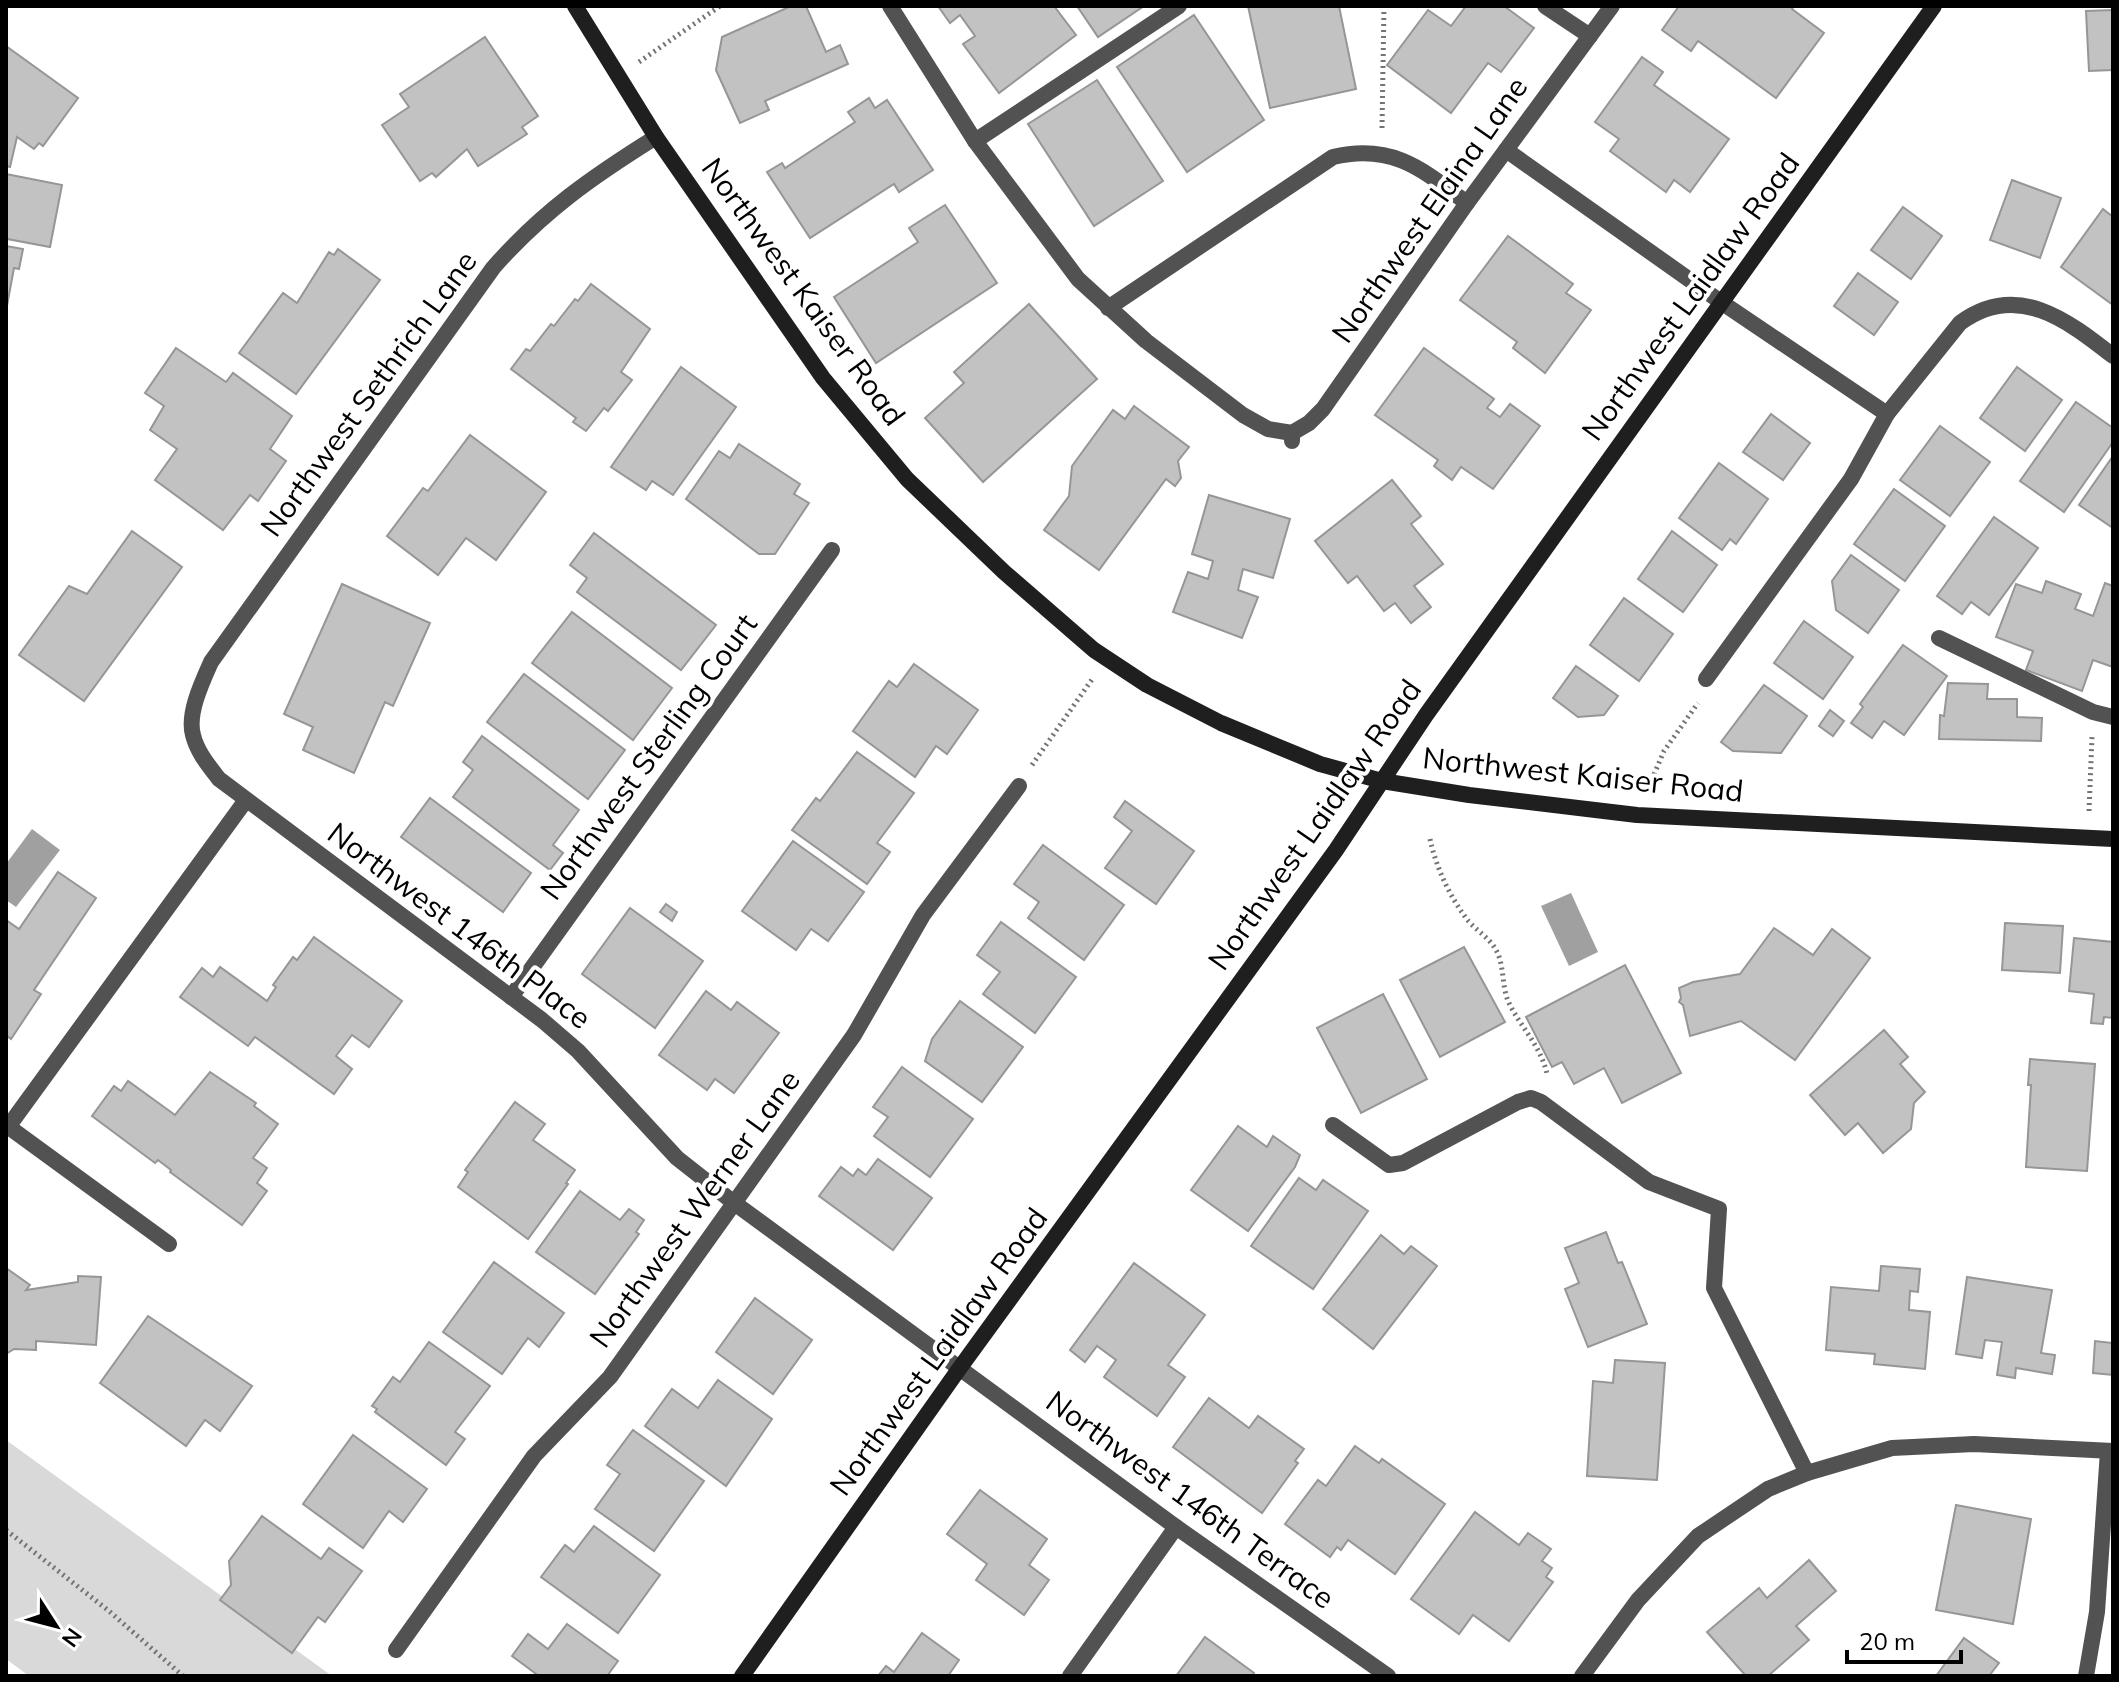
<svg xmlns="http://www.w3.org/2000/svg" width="2119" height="1682" font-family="Mulish,sans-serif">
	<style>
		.green { fill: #d9d9d9 }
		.water { fill: #a0a0a0 }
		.building { fill: #c2c2c2; stroke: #969696; stroke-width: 2 }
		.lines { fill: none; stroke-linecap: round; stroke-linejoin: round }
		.path { stroke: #747474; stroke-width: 5; stroke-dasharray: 2 4; stroke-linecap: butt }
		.lane { stroke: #525252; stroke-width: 16 }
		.street { stroke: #525252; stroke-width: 16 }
		.secondary { stroke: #1f1f1f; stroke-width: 16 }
		.labels { text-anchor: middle; stroke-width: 8; stroke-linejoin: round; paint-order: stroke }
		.street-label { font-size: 30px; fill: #000; stroke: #fff }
	</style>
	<rect width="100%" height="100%" fill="#fff"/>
	<polygon class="green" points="6,1440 332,1676 29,1676 6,1659"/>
	<g class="water">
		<polygon points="32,829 60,850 16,907 6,900 6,864"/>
		<polygon points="1571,893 1598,952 1569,966 1541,906"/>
	</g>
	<g class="building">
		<polygon points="791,6 806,6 826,52 840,45 848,64 765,101 769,110 740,123 716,70 722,37"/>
		<polygon points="938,6 1054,6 1076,35 999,93 963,44 975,36 960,15 950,23"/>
		<polygon points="1077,6 1144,6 1098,37"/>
		<polygon points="1248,6 1339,6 1356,89 1270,108"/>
		<polygon points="1466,6 1504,6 1534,28 1501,72 1488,63 1451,113 1387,65 1428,10 1451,26"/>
		<polygon points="1679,6 1794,6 1792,9 1824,33 1776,98 1698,41 1691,51 1662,30"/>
		<polygon points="2113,10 2113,70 2089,71 2086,11"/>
		<polygon points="1194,15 1264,120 1187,172 1117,67"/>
		<polygon points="485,37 538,116 522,127 527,134 478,166 467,149 436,177 432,173 420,181 382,125 409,107 400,94"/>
		<polygon points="6,46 78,98 43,146 39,143 34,149 17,137 10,167 6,166"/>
		<polygon points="1642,57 1663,72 1654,85 1729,139 1690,192 1674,180 1666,192 1610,151 1619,139 1595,122"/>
		<polygon points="1097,80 1163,181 1094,226 1028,124"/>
		<polygon points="869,98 875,108 887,100 933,170 899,192 894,184 810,238 767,172 782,163 785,168 855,122 848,112"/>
		<polygon points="6,174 62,185 50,247 7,239 6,243"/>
		<polygon points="2012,180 2061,198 2040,258 1990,240"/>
		<polygon points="945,205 997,283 876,363 834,297 918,242 909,228"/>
		<polygon points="1903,207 1942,236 1911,279 1871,250"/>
		<polygon points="2103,209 2113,217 2113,305 2061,267"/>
		<polygon points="1508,236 1573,284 1566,293 1591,310 1545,373 1513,348 1517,342 1460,300"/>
		<polygon points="6,246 23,249 19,269 14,268 6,311"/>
		<polygon points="338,249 380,280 296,394 239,353 283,293 297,303 329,252 334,255"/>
		<polygon points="1858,273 1898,302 1874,335 1834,306"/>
		<polygon points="591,284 650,329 621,372 632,380 608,411 604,408 586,431 573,422 576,418 511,369 526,349 530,351 551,324 554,326 575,299 578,301"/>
		<polygon points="1029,304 1097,379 983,482 925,418 964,383 954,372"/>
		<polygon points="176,348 226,382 233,373 292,416 270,449 286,461 258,501 250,495 223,530 155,480 177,449 150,430 164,406 145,393"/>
		<polygon points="1424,348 1494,399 1487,408 1500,417 1510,404 1540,426 1493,489 1461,467 1452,480 1434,466 1438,460 1375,415"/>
		<polygon points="681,367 736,407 673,495 652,481 646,490 611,467"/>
		<polygon points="2017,367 2062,400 2025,451 1980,418"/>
		<polygon points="2076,402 2113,428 2113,442 2064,512 2020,481"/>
		<polygon points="1134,406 1189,447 1178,461 1181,478 1175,486 1166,479 1099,570 1044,530 1069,496 1072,466 1113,410 1125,419"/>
		<polygon points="1771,414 1810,443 1783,480 1743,452"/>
		<polygon points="1940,426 1990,462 1950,516 1900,480"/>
		<polygon points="470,435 546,492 496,560 466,538 438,575 387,536 423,488 428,491"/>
		<polygon points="739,444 800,484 794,494 809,503 775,554 759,554 686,499 719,451 730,458"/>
		<polygon points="2113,456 2113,528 2079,505"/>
		<polygon points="1719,463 1768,499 1736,544 1730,539 1722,550 1679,518"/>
		<polygon points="1392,480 1421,516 1411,524 1443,564 1414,586 1431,607 1411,623 1395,603 1384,611 1357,576 1348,583 1315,541"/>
		<polygon points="1894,489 1945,526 1905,581 1854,544"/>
		<polygon points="1209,495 1290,519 1273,578 1243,569 1238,590 1258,597 1242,638 1173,612 1188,572 1208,579 1213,561 1192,554"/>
		<polygon points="1994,517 2038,548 1989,615 1971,602 1962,614 1937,596"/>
		<polygon points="132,531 182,567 84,701 19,655 69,586 87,594"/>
		<polygon points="1672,531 1717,565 1683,612 1638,579"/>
		<polygon points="594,533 716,625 681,670 577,592 587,578 570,565"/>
		<polygon points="1851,555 1899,590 1868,633 1836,610 1832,581"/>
		<polygon points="2046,581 2081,594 2075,609 2093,616 2105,583 2113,586 2113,667 2093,660 2082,691 2026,670 2033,651 1996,637 2016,584 2042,593"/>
		<polygon points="342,584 430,623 393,706 385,702 354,773 303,750 313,727 284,714"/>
		<polygon points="1624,598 1673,634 1639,681 1590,645"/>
		<polygon points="572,612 672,688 633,740 532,663"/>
		<polygon points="1804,621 1853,657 1823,699 1774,663"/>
		<polygon points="1903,645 1947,676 1904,735 1884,721 1872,738 1851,723 1863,707 1860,704"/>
		<polygon points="914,664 978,710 947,754 936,746 915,777 853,731 889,681 897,687"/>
		<polygon points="1576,666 1618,696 1604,715 1578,717 1553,698"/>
		<polygon points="524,674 625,750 588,799 487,722"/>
		<polygon points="1948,683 1988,684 1987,699 2017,699 2017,717 2042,718 2041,741 1939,739 1940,715 1944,716"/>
		<polygon points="1764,685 1807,716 1781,753 1733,751 1721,742"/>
		<polygon points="1830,710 1844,721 1833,736 1819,726"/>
		<polygon points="482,736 579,810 553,845 563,853 550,870 453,797 473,770 463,762"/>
		<polygon points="857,752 914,793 877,843 890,852 867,884 792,830 816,798 820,801"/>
		<polygon points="430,798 531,873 503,912 401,837"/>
		<polygon points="1125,801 1194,851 1156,904 1105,868 1132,831 1114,817"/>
		<polygon points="793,841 864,892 828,941 811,929 796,950 742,911"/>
		<polygon points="1043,845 1124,905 1084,960 1028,918 1039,902 1014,884"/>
		<polygon points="58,872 96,898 34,990 41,994 11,1039 6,1035 6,920 19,929"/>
		<polygon points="666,904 677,912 672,921 660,912"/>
		<polygon points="630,908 703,961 655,1028 582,974"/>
		<polygon points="1001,922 1076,977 1035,1033 983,994 1000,972 977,955"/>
		<polygon points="2005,923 2063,926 2060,973 2002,970"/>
		<polygon points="1774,928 1813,955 1832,929 1870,958 1795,1060 1741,1021 1690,1036 1683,1005 1679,1002 1681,998 1679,988 1693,982 1740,974"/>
		<polygon points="314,937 402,1001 369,1047 352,1035 336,1056 352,1069 334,1094 255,1037 248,1046 180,997 202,968 213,977 220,967 267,1001 276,987 273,985 293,957 297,960"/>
		<polygon points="2074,938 2113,942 2113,1018 2104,1017 2103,1024 2091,1023 2094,994 2069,991"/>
		<polygon points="1464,947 1505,1022 1440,1057 1400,980"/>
		<polygon points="1625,965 1681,1073 1622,1103 1604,1068 1574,1084 1562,1062 1552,1067 1526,1017"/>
		<polygon points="706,991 731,1010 737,1002 779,1033 734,1093 715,1079 707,1090 659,1055"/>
		<polygon points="1383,994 1427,1079 1361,1113 1317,1028"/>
		<polygon points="960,1001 1023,1047 982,1102 925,1061 932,1039"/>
		<polygon points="1884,1030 1908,1057 1900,1064 1925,1092 1914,1103 1911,1129 1883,1153 1858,1123 1845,1135 1810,1095"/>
		<polygon points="2030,1059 2095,1064 2087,1171 2026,1167 2031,1085 2028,1085"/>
		<polygon points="902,1067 973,1119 930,1177 874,1136 888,1117 873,1107"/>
		<polygon points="210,1072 256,1103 254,1106 278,1124 253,1158 267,1168 257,1183 267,1191 242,1225 170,1172 171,1170 158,1160 155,1163 92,1116 114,1086 121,1091 128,1081 175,1115"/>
		<polygon points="515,1102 545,1124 533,1140 575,1170 566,1183 568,1184 528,1239 458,1187 468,1172 465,1170"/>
		<polygon points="1238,1126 1267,1147 1273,1136 1300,1155 1295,1167 1248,1231 1191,1190"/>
		<polygon points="878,1159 932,1198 893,1250 819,1196 841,1167 853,1176 858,1169 866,1175"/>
		<polygon points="1299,1178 1316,1190 1323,1180 1368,1211 1313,1289 1251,1246"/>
		<polygon points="580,1191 620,1220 629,1209 644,1220 636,1232 639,1234 595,1294 536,1252"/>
		<polygon points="1606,1232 1618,1263 1622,1262 1647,1324 1588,1347 1565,1289 1579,1283 1565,1248"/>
		<polygon points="1381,1235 1404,1254 1411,1246 1437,1266 1373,1349 1323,1309"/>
		<polygon points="494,1262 564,1313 539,1347 528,1338 502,1374 443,1332"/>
		<polygon points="1134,1263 1205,1315 1168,1365 1185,1377 1157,1416 1104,1377 1116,1360 1097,1346 1085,1362 1070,1350"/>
		<polygon points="1881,1266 1920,1269 1918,1292 1910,1291 1909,1310 1930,1312 1925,1369 1874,1364 1875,1354 1826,1350 1831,1287 1879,1291"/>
		<polygon points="6,1268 30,1285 26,1290 78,1282 78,1276 101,1277 96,1345 36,1341 36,1350 14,1349 6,1354"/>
		<polygon points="1967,1277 2052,1290 2041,1353 2055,1355 2052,1374 2016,1368 2015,1378 1997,1375 2002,1342 1985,1340 1982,1358 1956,1354"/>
		<polygon points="755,1298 812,1340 773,1394 716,1352"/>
		<polygon points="148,1316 252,1386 220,1431 205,1420 186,1446 100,1383"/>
		<polygon points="2113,1334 2113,1375 2093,1373 2095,1341 2112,1343"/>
		<polygon points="429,1342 490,1386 455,1432 465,1439 446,1465 375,1412 377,1409 372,1406 393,1377 400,1382"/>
		<polygon points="1615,1360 1665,1363 1657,1480 1587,1476 1593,1381 1613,1383"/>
		<polygon points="718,1380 772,1419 726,1486 645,1426 672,1389 698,1408"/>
		<polygon points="1209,1398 1249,1428 1258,1416 1304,1449 1295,1461 1298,1463 1262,1513 1173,1447"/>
		<polygon points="633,1430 704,1481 654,1551 595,1509 620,1474 607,1465"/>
		<polygon points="353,1435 427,1489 403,1522 389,1511 363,1548 303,1504"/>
		<polygon points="1355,1446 1379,1463 1382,1459 1445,1504 1395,1574 1348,1540 1341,1550 1337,1547 1330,1557 1285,1524 1318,1480 1326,1486"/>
		<polygon points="980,1490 1047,1539 1029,1565 1049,1580 1024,1615 976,1580 987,1564 947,1534"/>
		<polygon points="1956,1505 2031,1519 2013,1624 1936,1610"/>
		<polygon points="1475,1512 1519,1545 1528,1533 1551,1549 1542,1561 1552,1568 1546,1577 1553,1582 1509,1641 1473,1615 1459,1634 1411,1599"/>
		<polygon points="262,1516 321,1559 329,1548 362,1571 325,1622 318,1617 292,1653 220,1600 231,1585 229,1561"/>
		<polygon points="594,1526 660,1575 618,1633 541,1577 565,1545 574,1552"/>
		<polygon points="1809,1560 1836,1591 1796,1626 1809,1640 1768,1676 1746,1676 1707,1632 1759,1588 1767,1598"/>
		<polygon points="567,1624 618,1661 607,1676 539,1676 512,1656 528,1634 548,1649"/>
		<polygon points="922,1633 959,1660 948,1676 878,1676 886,1666 894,1672"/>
		<polygon points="1205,1637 1254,1673 1252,1676 1176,1676"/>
		<polygon points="1964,1638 1999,1663 1989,1676 1936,1676"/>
	</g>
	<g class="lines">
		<g class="path">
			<polyline points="639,62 720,6"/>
			<polyline points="1382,128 1384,6"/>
			<polyline points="1032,765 1093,678"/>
			<polyline points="1647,791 1664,751 1698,703"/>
			<polyline points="2089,811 2092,737"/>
			<path d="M1430,839c6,28 19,56 36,79 8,11 23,19 30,32 9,16 5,36 13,53 12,25 32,43 38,71"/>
			<polyline points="6,1530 109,1611 183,1676"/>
		</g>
		<g class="lane">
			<polyline points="1545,6 1590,36"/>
			<polyline points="975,141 1179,6"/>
			<polyline points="1939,638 2093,712 2113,717"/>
		</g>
		<g class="street">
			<polyline points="890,6 975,141 1078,279 1146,341 1243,415 1268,429 1292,433"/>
			<path d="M656,137c-64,40 -113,74 -163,131l-282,394c-9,20 -24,52 -18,73 4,17 16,31 26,44l323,241 36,31 99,107 56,44 443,325 212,149"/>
			<path d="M1506,150l215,152 166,112 73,-91c57,-42 107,-3 153,33"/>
			<path d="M1108,308l225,-151c59,-14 89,12 134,46"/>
			<polyline points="1292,441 1292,433 1309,423 1323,409 1467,203 1612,6"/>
			<polyline points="1706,679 1851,479 1887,414"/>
			<polyline points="511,997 832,550"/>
			<polyline points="6,1125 169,1244"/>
			<polyline points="1333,1125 1389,1165 1403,1163 1518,1102 1531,1098 1541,1102 1649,1182 1719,1209 1714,1288 1807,1473"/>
			<polyline points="8,1127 246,800"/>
			<polyline points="396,1650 534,1456 610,1377 854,1035 923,915 1019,786"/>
			<polyline points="1070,1676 1176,1527"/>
			<polyline points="1582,1676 1638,1600 1698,1536 1768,1489 1807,1473 1892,1448 1974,1444 2113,1451"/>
			<polyline points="2086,1676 2097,1612 2108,1451"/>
		</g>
		<g class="secondary">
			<polyline points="575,6 656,137 823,378 907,479 1004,572 1094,650 1147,685 1221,723 1320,764 1382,781 1469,795 1637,815 2113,839"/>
			<polyline points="742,1676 959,1369 1336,850 1426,715 1934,6"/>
		</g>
	</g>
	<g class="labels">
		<g class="street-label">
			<text transform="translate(1430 210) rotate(-55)" y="10">Northwest Elaina Lane</text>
			<text transform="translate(803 292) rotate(54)" y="10">Northwest Kaiser Road</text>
			<text transform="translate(1691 297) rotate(-54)" y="10">Northwest Laidlaw Road</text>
			<text transform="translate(369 394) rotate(-54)" y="10">Northwest Sethrich Lane</text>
			<text transform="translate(649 757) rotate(-54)" y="10">Northwest Sterling Court</text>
			<text transform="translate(1583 775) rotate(6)" y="10">Northwest Kaiser Road</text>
			<text transform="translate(1315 825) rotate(-55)" y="10">Northwest Laidlaw Road</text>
			<text transform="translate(459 926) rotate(37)" y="10">Northwest 146th Place</text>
			<text transform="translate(695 1209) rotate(-54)" y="10">Northwest Werner Lane</text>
			<text transform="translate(939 1352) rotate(-54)" y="10">Northwest Laidlaw Road</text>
			<text transform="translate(1190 1500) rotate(36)" y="10">Northwest 146th Terrace</text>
		</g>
	</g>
	<rect width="2119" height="1682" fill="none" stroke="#000000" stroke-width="16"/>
	<g transform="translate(56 1626) rotate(126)" stroke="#ffffff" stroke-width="6" paint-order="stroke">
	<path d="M0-6L14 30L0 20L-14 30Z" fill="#000000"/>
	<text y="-12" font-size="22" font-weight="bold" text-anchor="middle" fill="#000000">N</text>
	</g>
	<path d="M1847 1650v12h114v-12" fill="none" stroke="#000000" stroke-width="4"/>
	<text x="1859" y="1650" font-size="24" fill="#000000" stroke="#ffffff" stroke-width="6" paint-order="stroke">20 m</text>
</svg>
